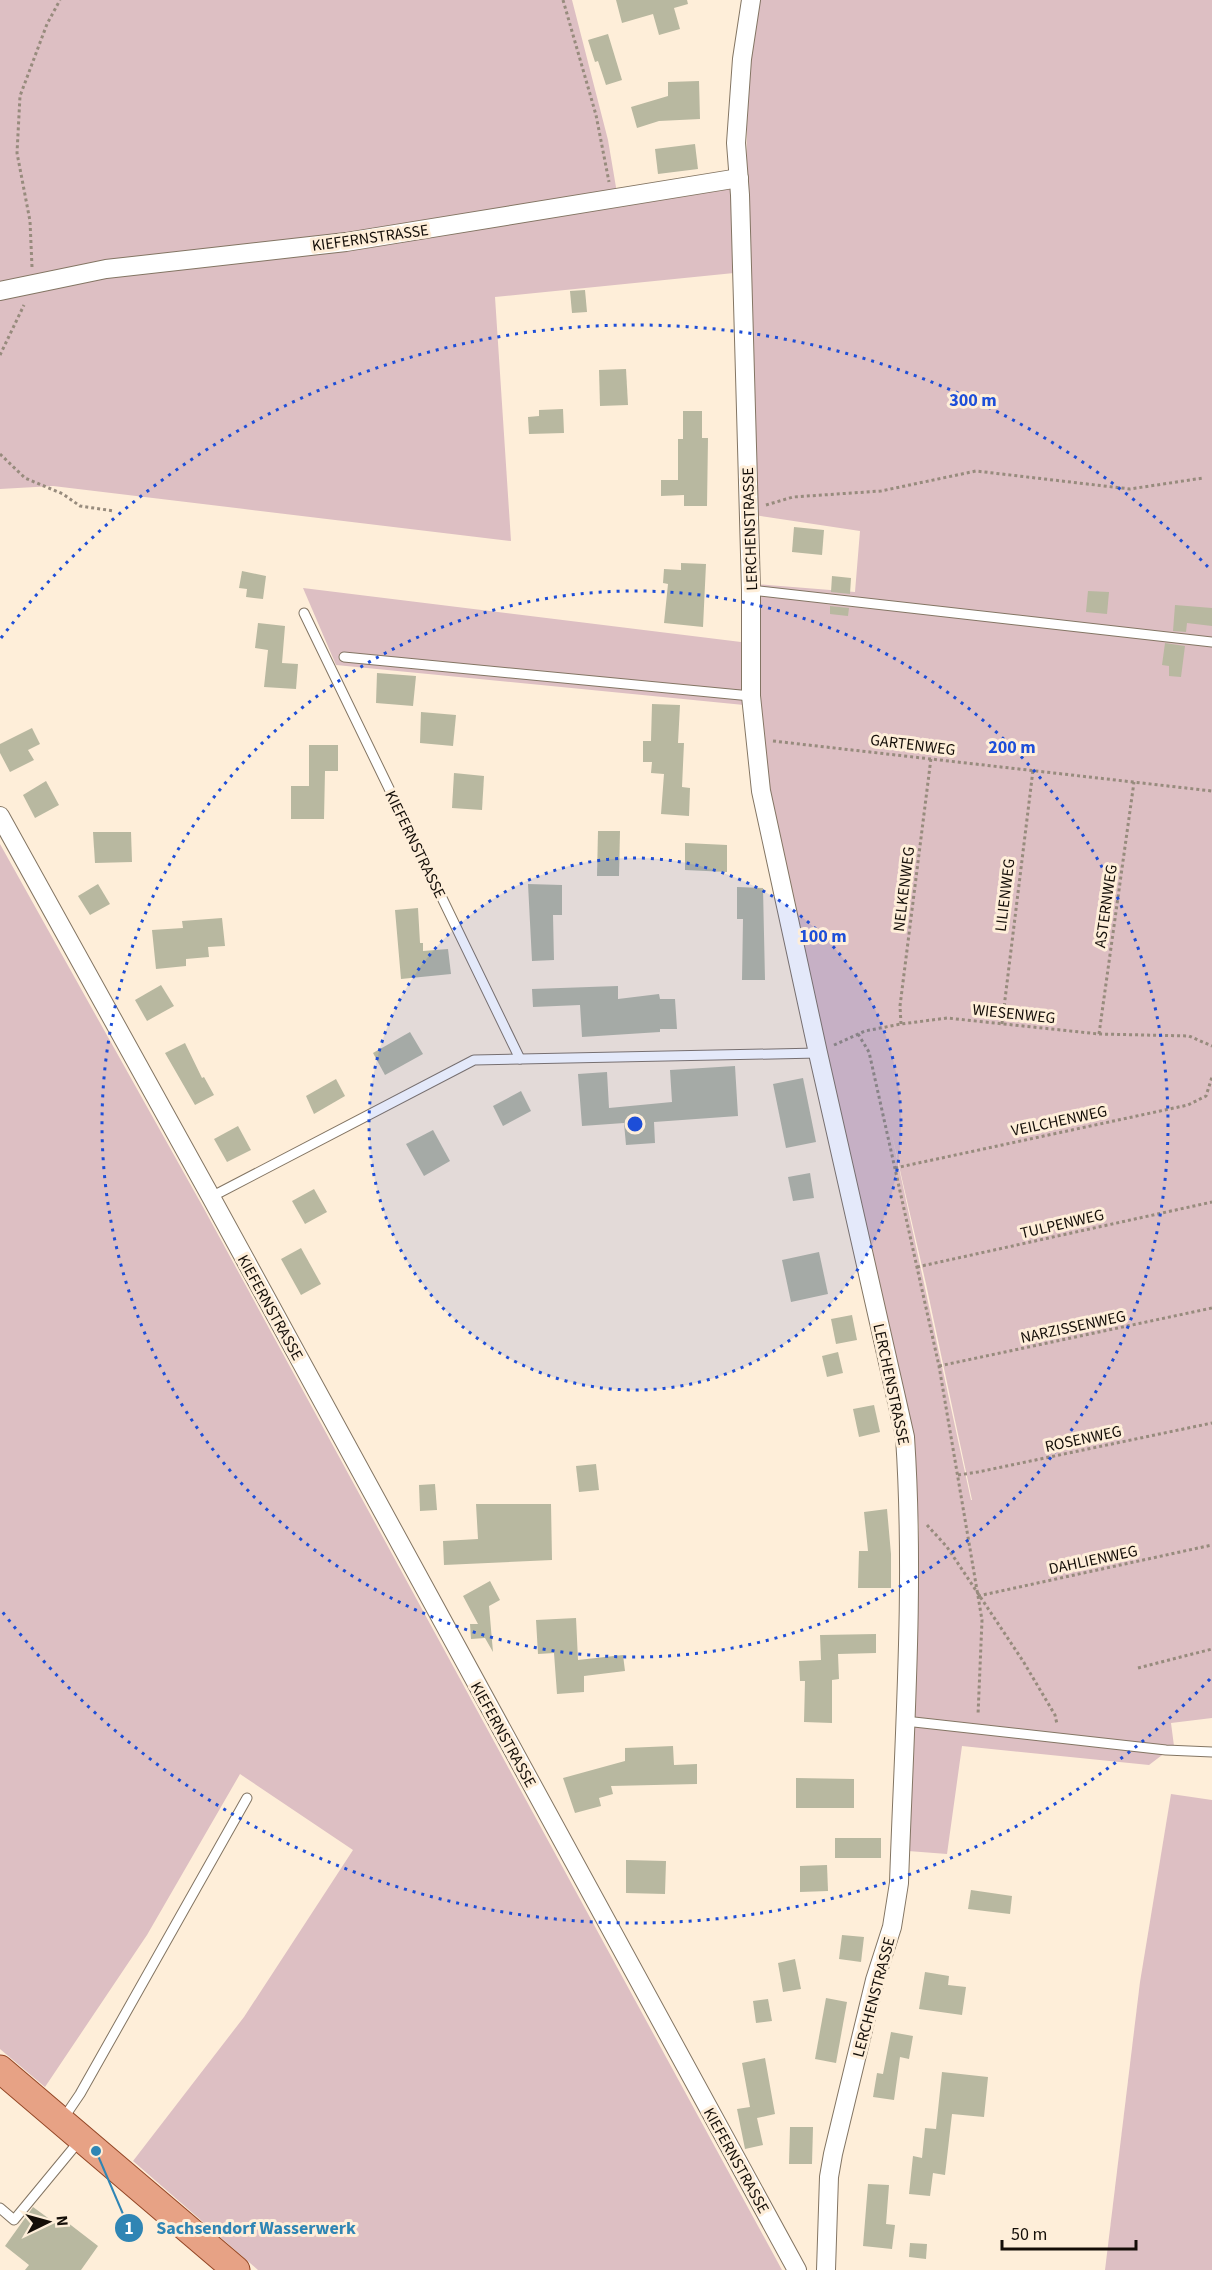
<svg xmlns="http://www.w3.org/2000/svg" width="1212" height="2270" font-family="'Source Sans 3',sans-serif">
	<style>
		.green { fill: #ddbfc3; fill-rule: evenodd }
		.building { fill: #b8b8a0 }
		.lines { fill: none; stroke-linecap: round; stroke-linejoin: round }
		.service-casing { stroke: #837563; stroke-width: 11 }
		.minor-casing { stroke: #837563; stroke-width: 20 }
		.primary-casing { stroke: #934625; stroke-width: 29 }
		.path { stroke: #978b7d; stroke-width: 3; stroke-dasharray: 3 3; stroke-linecap: butt }
		.service { stroke: #fff; stroke-width: 9 }
		.minor { stroke: #fff; stroke-width: 18 }
		.primary { stroke: #e7a285; stroke-width: 27 }
		.ring { fill: none; stroke: #1d4ed8; stroke-width: 3; stroke-dasharray: 3 6 }
		.labels { text-anchor: middle; stroke-width: 6; stroke-linejoin: round; paint-order: stroke }
		.street-label { font-size: 16px; fill: #140e08; stroke: #feeed9 }
		.centre { fill: #1d4ed8; stroke: #feeed9; stroke-width: 3 }
		.ring-label { font-size: 18px; text-anchor: middle; font-weight: bold; fill: #1d4ed8; stroke: #feeed9; stroke-width: 6; stroke-linejoin: round; paint-order: stroke }
		.leader { fill: none; stroke: #2f85b4; stroke-width: 2 }
		.callout-dot { fill: #2f85b4; stroke: #feeed9; stroke-width: 2 }
		.mark-label { font-size: 18px; text-anchor: middle; font-weight: bold; fill: #fff }
		.callout-label { font-size: 18px; text-anchor: middle; font-weight: bold; fill: #2f85b4; stroke: #feeed9; stroke-width: 6; stroke-linejoin: round; paint-order: stroke }
	</style>
	<rect width="100%" height="100%" fill="#feeed9"/>
	<g class="green">
		<polygon points="0,0 572,0 608,140 619,205 733,185 734,273 495,297 511,541 53,486 0,489"/>
		<path d="M758,0h454v1718l-41,5 3,23 -25,19 -187,-19 -15,108 -39,-3 7,-146 4,-178 -8,-88 -143,-645 -9,-62 -4,-148 100,8 5,-61 -106,-16 -8,-336 2,-104zM891,1131l35,153 46,216h-1z"/>
		<polygon points="303,588 741,642 744,705 336,665"/>
		<polygon points="0,844 203,1207 782,2270 258,2270 133,2161 244,2017 353,1850 240,1774 147,1935 45,2087 0,2049"/>
		<polygon points="1171,1794 1212,1800 1212,2270 1105,2270 1140,1982"/>
	</g>
	<g class="building">
		<polygon points="616,0 687,0 688,4 674,8 680,29 659,35 653,14 622,23"/>
		<polygon points="608,34 622,80 606,85 598,61 595,62 588,40"/>
		<polygon points="699,81 700,119 659,121 637,128 631,107 668,96 668,82"/>
		<polygon points="695,144 698,169 658,174 655,149"/>
		<polygon points="585,290 587,312 572,313 570,291"/>
		<polygon points="626,369 628,405 600,406 599,370"/>
		<polygon points="563,409 564,433 529,434 528,417 539,416 539,410"/>
		<polygon points="683,411 702,411 702,438 708,438 707,506 684,506 684,495 661,496 661,480 678,480 678,439 683,439"/>
		<polygon points="794,527 824,530 822,555 792,552"/>
		<polygon points="681,563 706,564 703,627 664,623 668,584 663,583 664,569 681,570"/>
		<polygon points="242,571 266,576 263,599 246,597 247,589 239,588"/>
		<polygon points="832,576 851,578 850,594 831,592"/>
		<polygon points="1088,591 1109,592 1107,614 1086,612"/>
		<polygon points="1175,605 1212,608 1212,626 1187,623 1186,632 1173,631"/>
		<polygon points="830,606 849,608 848,616 830,614"/>
		<polygon points="258,623 285,626 282,663 298,664 296,689 264,687 268,650 255,648"/>
		<polygon points="1165,643 1185,646 1181,677 1169,676 1169,666 1162,665"/>
		<polygon points="377,673 416,676 413,706 376,703"/>
		<polygon points="652,704 680,705 678,743 684,743 682,787 690,788 689,816 661,814 664,774 651,773 652,762 643,762 643,741 651,741"/>
		<polygon points="421,712 456,715 453,746 420,743"/>
		<polygon points="32,728 40,744 28,750 34,760 10,772 0,753 0,744"/>
		<polygon points="309,745 338,745 338,771 325,771 324,819 291,819 291,786 309,786"/>
		<polygon points="454,773 484,776 482,810 452,808"/>
		<polygon points="46,781 59,805 35,818 23,795"/>
		<polygon points="598,831 620,831 619,876 597,876"/>
		<polygon points="93,832 131,832 132,862 95,863"/>
		<polygon points="685,843 727,845 727,872 685,870"/>
		<polygon points="98,884 110,904 90,915 78,896"/>
		<polygon points="528,884 562,885 562,915 553,915 554,960 532,961"/>
		<polygon points="737,887 763,888 765,980 742,980 743,919 737,919"/>
		<polygon points="418,908 420,943 423,943 423,951 448,949 451,974 401,979 395,910"/>
		<polygon points="222,918 225,946 208,947 209,957 186,959 186,966 156,969 152,930 183,928 182,921"/>
		<polygon points="161,985 174,1006 147,1021 135,1000"/>
		<polygon points="618,986 618,999 659,994 660,999 675,999 677,1029 660,1029 660,1032 582,1037 580,1005 533,1007 532,989"/>
		<polygon points="410,1032 423,1054 385,1075 373,1053"/>
		<polygon points="185,1043 202,1078 204,1077 214,1095 195,1105 165,1053"/>
		<polygon points="735,1066 738,1116 654,1122 655,1143 626,1145 624,1123 582,1126 578,1074 607,1072 609,1108 672,1102 670,1070"/>
		<polygon points="803,1078 816,1142 786,1148 773,1084"/>
		<polygon points="336,1079 345,1096 314,1114 306,1096"/>
		<polygon points="521,1091 531,1111 503,1126 493,1106"/>
		<polygon points="238,1126 251,1150 227,1162 214,1139"/>
		<polygon points="433,1130 450,1161 424,1176 406,1144"/>
		<polygon points="810,1173 814,1198 793,1201 788,1177"/>
		<polygon points="314,1189 327,1212 305,1224 292,1201"/>
		<polygon points="301,1248 321,1284 301,1295 281,1259"/>
		<polygon points="819,1252 828,1294 791,1302 782,1260"/>
		<polygon points="852,1315 857,1340 836,1344 831,1319"/>
		<polygon points="838,1352 843,1373 827,1377 822,1356"/>
		<polygon points="874,1405 880,1432 859,1437 853,1409"/>
		<polygon points="596,1464 599,1490 579,1492 576,1466"/>
		<polygon points="435,1484 437,1510 420,1511 419,1485"/>
		<polygon points="476,1504 551,1504 552,1560 444,1565 443,1541 478,1539"/>
		<polygon points="887,1509 891,1554 891,1588 858,1588 859,1551 868,1551 864,1512"/>
		<polygon points="490,1581 500,1600 489,1606 493,1652 485,1638 471,1639 470,1624 478,1624 463,1596"/>
		<polygon points="576,1618 578,1660 623,1655 625,1671 584,1676 584,1692 557,1694 554,1653 538,1654 536,1620"/>
		<polygon points="876,1634 876,1653 838,1654 839,1679 832,1680 832,1723 804,1722 805,1681 800,1681 799,1661 821,1660 820,1635"/>
		<polygon points="673,1746 674,1765 697,1764 697,1784 611,1786 613,1794 599,1798 601,1806 575,1813 563,1778 625,1761 625,1748"/>
		<polygon points="796,1778 854,1779 854,1808 796,1808"/>
		<rect x="835" y="1838" width="46" height="20"/>
		<polygon points="626,1860 666,1861 665,1894 626,1893"/>
		<polygon points="827,1865 828,1891 800,1892 800,1866"/>
		<polygon points="971,1890 1012,1896 1010,1914 968,1909"/>
		<polygon points="842,1935 864,1937 861,1962 839,1959"/>
		<polygon points="795,1959 801,1989 783,1992 778,1963"/>
		<polygon points="925,1972 949,1976 948,1985 966,1987 962,2015 919,2009"/>
		<polygon points="826,1998 847,2002 836,2063 815,2059"/>
		<polygon points="768,1999 772,2021 756,2023 753,2001"/>
		<polygon points="891,2032 913,2036 909,2059 900,2057 894,2100 873,2097 877,2073 883,2074"/>
		<polygon points="765,2058 775,2114 757,2118 763,2145 745,2149 737,2109 750,2107 742,2063"/>
		<polygon points="942,2072 988,2077 984,2117 952,2114 945,2175 933,2173 930,2196 909,2194 913,2156 922,2158 925,2128 936,2129"/>
		<polygon points="790,2127 813,2127 812,2164 789,2164"/>
		<polygon points="868,2184 889,2185 886,2224 895,2225 892,2249 863,2246"/>
		<polygon points="33,2207 59,2226 63,2219 98,2246 81,2270 25,2270 29,2265 5,2246"/>
		<polygon points="910,2243 927,2244 926,2259 909,2257"/>
	</g>
	<g class="lines">
		<defs>
			<g id="service">
				<polyline points="751,590 1212,642"/>
				<polyline points="304,613 520,1059"/>
				<polyline points="344,657 751,696"/>
				<polyline points="211,1197 474,1060 818,1053"/>
				<polyline points="905,1721 1166,1750 1212,1752"/>
				<polyline points="63,2119 80,2094 247,1798"/>
				<polyline points="0,2208 14,2220 80,2140"/>
			</g>
			<g id="minor">
				<path d="M751,0l-9,59 -6,84 4,52 11,395v106l10,95 57,262 87,384c10,149 -1,298 -6,446l-7,44 -17,53 -42,174 -4,23 -3,93"/>
				<polyline points="0,291 106,269 346,242 739,178"/>
				<polyline points="0,816 211,1197 797,2270"/>
			</g>
			<polyline id="primary" points="0,2069 236,2270"/>
		</defs>
		<use href="#service" class="service-casing"/>
		<use href="#minor" class="minor-casing"/>
		<use href="#primary" class="primary-casing"/>
		<g class="path">
			<polyline points="563,0 596,115 609,182"/>
			<polyline points="32,267 30,221 17,153 20,96 47,24 60,0"/>
			<polyline points="0,355 24,305"/>
			<polyline points="0,454 25,478 63,494 80,506 114,511"/>
			<polyline points="766,505 793,497 881,491 976,471 1130,489 1203,478"/>
			<polyline points="773,741 1212,791"/>
			<polyline points="901,1024 900,1006 931,758"/>
			<polyline points="1002,1024 1033,770"/>
			<polyline points="858,1034 869,1052 939,1366 978,1596 982,1620 978,1715"/>
			<polyline points="1099,1034 1134,782"/>
			<polyline points="834,1045 865,1031 901,1024 947,1018 1099,1034 1189,1036 1212,1046"/>
			<polyline points="895,1168 1188,1105 1206,1096 1212,1077"/>
			<polyline points="917,1267 1212,1202"/>
			<polyline points="939,1366 1212,1308"/>
			<polyline points="958,1475 978,1472 1212,1423"/>
			<polyline points="927,1525 947,1547 1023,1661 1055,1715 1057,1724"/>
			<polyline points="978,1596 1212,1545"/>
			<polyline points="1138,1668 1212,1649"/>
		</g>
		<use href="#service" class="service"/>
		<use href="#minor" class="minor"/>
		<use href="#primary" class="primary"/>
	</g>
	<circle cx="635" cy="1124" r="266" fill="#1d4ed8" fill-opacity=".12"/>
	<g class="ring">
		<circle cx="635" cy="1124" r="266"/>
		<circle cx="635" cy="1124" r="533"/>
		<path d="M1210 1679A799 799 0 0 1 1 1610M1 638A799 799 0 0 1 1210 569"/>
	</g>
	<g class="labels">
		<g class="street-label">
			<text transform="translate(370 237) rotate(-8)" y="6">KIEFERNSTRASSE</text>
			<text transform="translate(749 529) rotate(-92)" y="6">LERCHENSTRASSE</text>
			<text transform="translate(913 744) rotate(7)" y="6">GARTENWEG</text>
			<text transform="translate(416 844) rotate(64)" y="6">KIEFERNSTRASSE</text>
			<text transform="translate(903 889) rotate(-83)" y="6">NELKENWEG</text>
			<text transform="translate(1004 895) rotate(-83)" y="6">LILIENWEG</text>
			<text transform="translate(1105 906) rotate(-82)" y="6">ASTERNWEG</text>
			<text transform="translate(1014 1013) rotate(6)" y="6">WIESENWEG</text>
			<text transform="translate(1059 1120) rotate(-12)" y="6">VEILCHENWEG</text>
			<text transform="translate(1062 1223) rotate(-13)" y="6">TULPENWEG</text>
			<text transform="translate(271 1307) rotate(61)" y="6">KIEFERNSTRASSE</text>
			<text transform="translate(1073 1326) rotate(-12)" y="6">NARZISSENWEG</text>
			<text transform="translate(892 1384) rotate(78)" y="6">LERCHENSTRASSE</text>
			<text transform="translate(1083 1438) rotate(-12)" y="6">ROSENWEG</text>
			<text transform="translate(1093 1559) rotate(-12)" y="6">DAHLIENWEG</text>
			<text transform="translate(504 1734) rotate(61)" y="6">KIEFERNSTRASSE</text>
			<text transform="translate(873 1997) rotate(-75)" y="6">LERCHENSTRASSE</text>
			<text transform="translate(737 2160) rotate(61)" y="6">KIEFERNSTRASSE</text>
		</g>
	</g>
	<circle cx="635" cy="1124" r="9" class="centre"/>
	<g class="ring-label">
		<text x="973" y="406">300 m</text>
		<text x="1012" y="753">200 m</text>
		<text x="823" y="942">100 m</text>
	</g>
	<path class="leader" d="M96 2151L129 2228"/>
	<g class="callout-dot">
		<circle cx="96" cy="2151" r="6"/>
		<circle cx="129" cy="2228" r="15"/>
	</g>
	<g class="mark-label">
		<text x="129" y="2234">1</text>
	</g>
	<g class="callout-label">
		<text x="256" y="2234">Sachsendorf Wasserwerk</text>
	</g>
	<g transform="translate(48 2222) rotate(85)" stroke="#feeed9" stroke-width="4.5" paint-order="stroke">
	<path d="M0-4.5L10 22L0 15L-10 22Z" fill="#140e08"/>
	<text y="-9" font-size="16" font-weight="bold" text-anchor="middle" fill="#140e08">N</text>
	</g>
	<path d="M1002 2240v9h134v-9" fill="none" stroke="#140e08" stroke-width="3"/>
	<text x="1011" y="2240" font-size="18" fill="#140e08" stroke="#feeed9" stroke-width="4.5" paint-order="stroke">50 m</text>
</svg>
